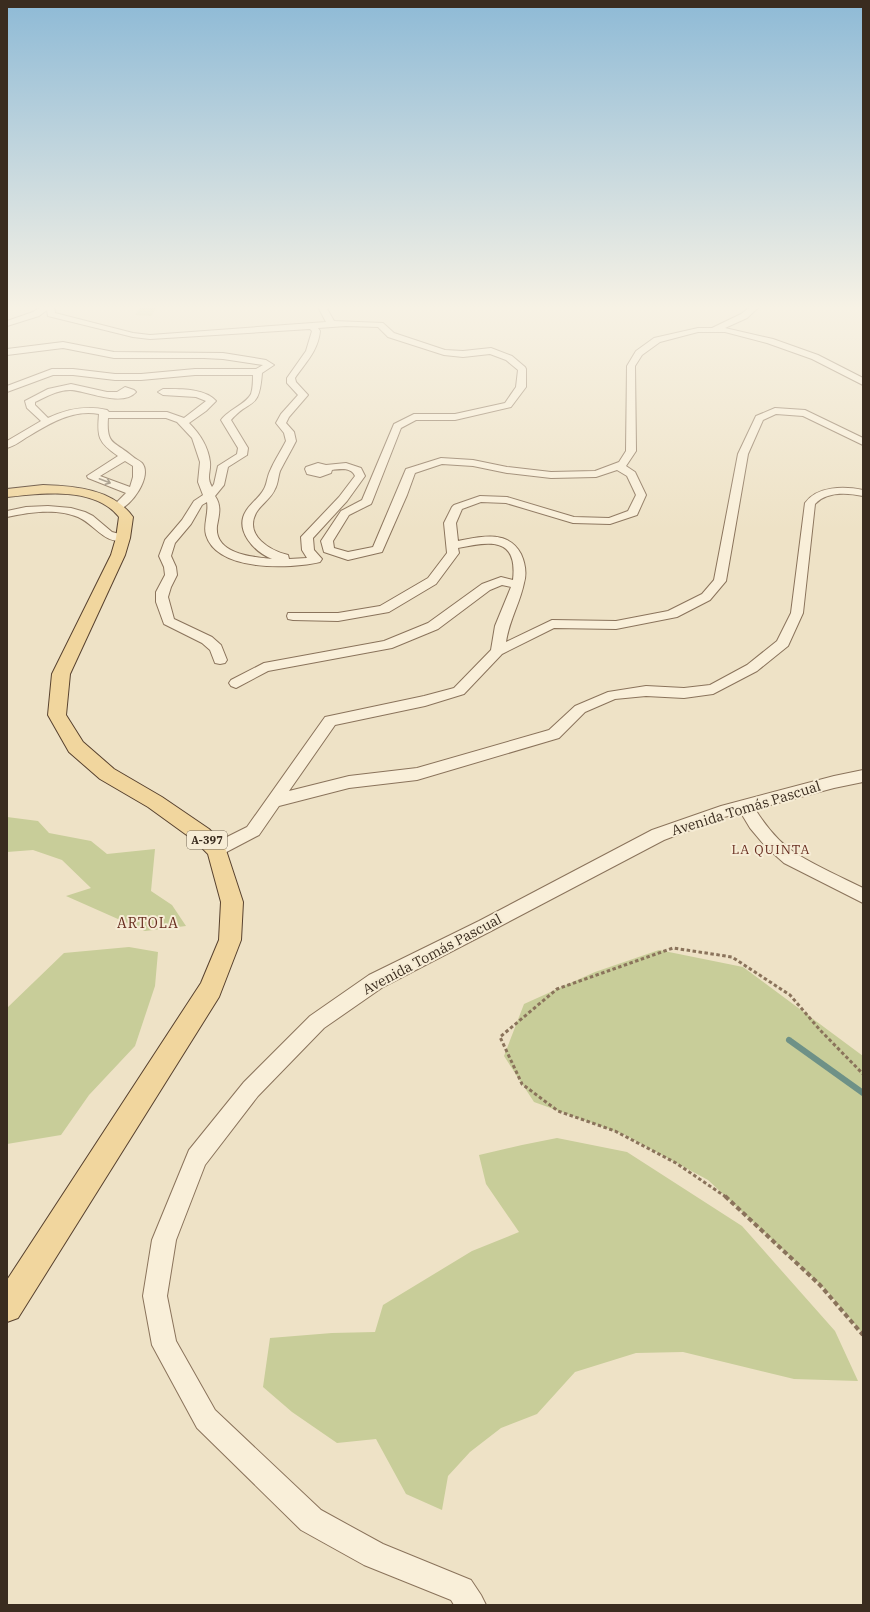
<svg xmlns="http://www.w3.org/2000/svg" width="870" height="1612" font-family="'IBM Plex Serif',serif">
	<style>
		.green { fill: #c8cd99 }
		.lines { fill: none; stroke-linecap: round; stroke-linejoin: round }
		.stream { stroke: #6e9187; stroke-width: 6 }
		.minor-casing { stroke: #8a735b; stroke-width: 2 }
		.major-casing { stroke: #58422f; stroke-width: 2 }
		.path-far1 { stroke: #8a735b; stroke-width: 3; stroke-dasharray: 3.5 2.5; stroke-linecap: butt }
		.path { stroke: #8a735b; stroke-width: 4; stroke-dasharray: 5 3; stroke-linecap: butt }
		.minor { fill: #f9efd9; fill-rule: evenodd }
		.major { fill: #f1d69e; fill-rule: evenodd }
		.oneway { stroke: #9a8e7c }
		.labels { text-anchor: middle; stroke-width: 4; stroke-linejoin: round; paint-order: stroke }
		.shield { fill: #f6ecd5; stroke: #726656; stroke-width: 1 }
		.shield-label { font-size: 11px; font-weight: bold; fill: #3a2c1f }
		.neighbourhood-label { font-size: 13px; letter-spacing: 1px; fill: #672c1f; stroke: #f6ecd5 }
		.near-street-label { font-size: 14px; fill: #3a2c1f; stroke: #f6ecd5 }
		.quarter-label { font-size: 14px; letter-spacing: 1px; fill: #672c1f; stroke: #f6ecd5 }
	</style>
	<rect width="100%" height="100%" fill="#eee2c6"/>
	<g class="green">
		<polygon points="142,305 158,305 151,316 135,315"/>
		<polygon points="7,817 38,821 49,833 91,841 107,854 155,849 151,891 172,905 186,926 145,931 66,896 91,888 62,860 33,850 7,852"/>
		<polygon points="129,947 158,952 155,986 135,1046 89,1095 61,1135 7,1144 7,1008 64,953"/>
		<polygon points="659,950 743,967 863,1056 863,1334 827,1291 708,1180 623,1134 534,1102 504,1056 524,1004 595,972"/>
		<polygon points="557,1138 627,1152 742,1226 835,1331 858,1381 794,1379 683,1352 636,1353 575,1372 537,1414 501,1428 470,1452 448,1476 442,1510 406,1494 376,1439 337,1443 292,1412 263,1387 270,1338 332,1333 375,1332 383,1305 472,1251 519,1232 486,1184 479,1155 522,1145"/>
	</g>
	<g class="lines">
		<polyline class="stream" points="789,1040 863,1093"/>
		<defs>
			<g id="minor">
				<path d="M44,305h10l1,8 78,20 17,2 176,-13 -9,-17h8l9,16 49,2 11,10 51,17 18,1 28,-3 21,8 13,11 1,2v18l-15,20 -56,13h-39l-15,8 -29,74 -1,2 -22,11 -16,26 1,7 14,4 25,-5 33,-78 35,-11 32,2 34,7 44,5 44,-1 24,-9 7,-11 1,-85 9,-15 18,-13 44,-10h14l29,-14 12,-9h8l-14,13 -22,10 48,11 45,16 45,23v7l-51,-26 -45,-16 -42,-11h-27l-38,10 -18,13 -7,11 1,85 -10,15 9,6 11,23 -9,20 -27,9 -37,-1 -67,-20 -25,-1 -19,7 -6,14 2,18c21,-4 50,-12 63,13 4,9 6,19 3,29 -4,20 -15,38 -18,59l46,-22 64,1 52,-10 34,-17 12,-14 24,-126 18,-38 19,-8 30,2 58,28v7l-60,-29 -27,-2 -13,6 -15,34 -22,127 -16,19 -33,17 -61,12 -62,-1 -52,26 -38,40 -39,12 -90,19 -46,66 60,-15 68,-8 132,-38 26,-24 33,-14 38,-6 38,2 26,-3 37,-20 30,-24 14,-28 14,-110c12,-17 39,-17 58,-13v6c-15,-3 -36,-5 -48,8l-12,109 -15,33 -31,25 -44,23 -29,4 -38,-2 -31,3 -30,13 -26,26 -142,42 -68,8 -70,18 -20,29 -42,22 -6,-2 -2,-5 2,-5 36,-18 78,-110 99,-21 30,-8 37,-38 4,-24 16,-39 -9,-2 -12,5 -52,39 -46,19 -124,23 -32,17 -5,-2 -2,-3 2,-3 33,-17 120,-22 44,-18 54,-39 19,-7 12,3c5,-44 -24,-38 -55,-32l1,5 -23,31 -47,28 -51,9 -45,-1 -5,-1 -1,-3 1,-3h50l42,-7 48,-28 19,-25 -3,-30 8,-16 2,-2 26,-9 27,1 67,20 35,1 19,-7 8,-16 -9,-19 -10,-6 -21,7 -45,1 -44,-5 -34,-7 -31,-2 -27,9 -8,22 -25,57 -34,8 -24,-8 -3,-11 20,-30 21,-11 32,-76 20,-10h41l50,-11 11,-16 2,-17 -12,-10 -16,-6 -27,3 -19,-2 -56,-18 -10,-10 -32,-1 -28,2 2,3c-2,20 -14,31 -25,47l1,4 12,13 -19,22 -3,6 8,9 2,9c-5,10 -11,20 -16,30 -2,6 -2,13 -5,18 -4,10 -14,15 -19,24 -12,23 15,38 32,42l1,4 18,-1 -5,-8 -1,-13 38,-40 16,-21c-4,-9 -15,-7 -23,-6l-1,3 -11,4 -13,-3 -2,-5 1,-2 12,-4 8,2 20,-2 15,5 4,8 -18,25 -34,37 1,12 8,9 -2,3c-29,7 -103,10 -114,-27 -3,-10 3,-22 1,-33l-5,3 -11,19 -16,19 -4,13 5,11 1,8 -6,12 -3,10 6,22 38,18 9,8 6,15 -2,3 -5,1 -5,-1 -5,-13 -8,-7 -38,-19 -8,-22v-10l9,-17 -1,-8 -5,-11 6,-16 17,-20 12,-19 9,-6 -5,-13 2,-20 -8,-24 -15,-16 -11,-4h-58c-2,28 7,23 24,38 3,3 7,4 10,7 11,13 -11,44 -24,47l-6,-3 14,-14 -38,-15 -1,-2 31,-20c-20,-14 -21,-19 -19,-42 -25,-5 -49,9 -70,22 -7,4 -14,10 -22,12v-7l34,-20 -14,-13 -2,-7 23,-12 23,-5 36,8h10l8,-5 9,3 2,2c-14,16 -51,-2 -66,-2 -13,0 -24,7 -35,12v3l13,13c19,-9 38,-13 59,-8l2,2h58l17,6 22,-17 -10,-4 -33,-2 -5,-3 5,-3c16,0 42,-1 53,12l-10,10 -17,12c11,11 19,23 21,39 1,10 -4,15 2,25l2,-3 4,-18 19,-12 1,-6 -17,-28c7,-10 25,-16 30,-26 2,-6 2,-13 2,-19h-58l-54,5h-26l-42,-5h-20l-46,17v-6l45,-17h21l42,5h26l54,-5h61l7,-4 -40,-6 -19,-1h-90l-51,-10 -56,7v-6l56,-7 51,10 109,1 43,7 8,5 -12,8c-3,39 -11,24 -31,47l17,28 -1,7 -19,12 -4,18 -9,11c7,10 4,19 2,30 -3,28 35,31 55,33 -18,-7 -38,-29 -26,-48 5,-8 14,-14 18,-22 3,-5 3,-12 6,-18 4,-10 11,-20 16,-30l-2,-8 -8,-10 5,-9 17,-19 -11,-12v-5l19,-27 6,-20 -2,-2 -160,10 -17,-2 -85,-21 -1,-6 -8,6 -32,10v-5l26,-9zM125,461l8,5v11l-3,10 -30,-11z"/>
				<path d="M48,506l23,2 14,4 8,4 19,16 15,4 2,2 -2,2c-22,6 -31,-15 -49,-23 -21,-9 -49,-5 -71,0v-6l19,-4z"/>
				<path d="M863,770v12l-29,6 -79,21c10,16 25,35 42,45 21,13 44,23 66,34v15l-79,-40 -18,-16 -16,-19 -9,-15 -17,4 -60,23 -173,91 -108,56 -59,41 -66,68 -53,69 -29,75 -9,56 9,45 39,69 106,100 62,34 88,36 10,15 5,10h-32l-3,-5 -87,-35 -63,-35 -104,-102 -45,-83 -9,-49 9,-56 37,-90 55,-68 66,-66 59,-41 110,-54 173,-91 69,-24 113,-30z"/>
			</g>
			<path id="major" d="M43,485c32,1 70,4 90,32l-3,21 -5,17 -55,119 -4,41 17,27 31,27 48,28 47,32 15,15 19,58 -2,38 -22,57 -201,321 -11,4v-42l194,-297 18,-43 2,-38 -13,-48 -13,-13 -47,-34 -48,-28 -31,-27 -21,-37 4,-41 59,-119 5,-17 3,-21c-24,-31 -78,-24 -112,-20v-8z"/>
		</defs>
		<use href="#minor" class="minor-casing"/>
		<use href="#major" class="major-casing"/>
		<polyline class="path-far1" points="726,1197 676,1163 615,1131 558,1111 522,1084 500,1037 557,989 673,948 732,957 790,995 820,1030 863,1074"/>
		<polyline class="path" points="725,1196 820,1285 863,1335"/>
		<use href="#minor" class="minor"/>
		<use href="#major" class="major"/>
	</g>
	<defs><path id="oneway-shaft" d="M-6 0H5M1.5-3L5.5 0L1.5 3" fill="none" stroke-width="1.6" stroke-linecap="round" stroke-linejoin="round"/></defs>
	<use class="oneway" href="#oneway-shaft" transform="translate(105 481) rotate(21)"/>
	<linearGradient id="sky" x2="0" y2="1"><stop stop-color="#8ebad6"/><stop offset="0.58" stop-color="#f7f2e5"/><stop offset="1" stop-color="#f7f2e5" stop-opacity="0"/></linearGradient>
	<rect width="870" height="530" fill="url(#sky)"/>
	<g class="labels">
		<rect class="shield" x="187" y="831" width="40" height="18" rx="3"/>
		<g class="shield-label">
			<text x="207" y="844">A-397</text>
		</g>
		<g class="neighbourhood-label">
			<text x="771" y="854">LA QUINTA</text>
		</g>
		<g class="near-street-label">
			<text transform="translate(746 808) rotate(-17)" y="5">Avenida Tomás Pascual</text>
			<text transform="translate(432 954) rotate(-28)" y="5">Avenida Tomás Pascual</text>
		</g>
		<g class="quarter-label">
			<text x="148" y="928">ARTOLA</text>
		</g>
	</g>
	<rect width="870" height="1612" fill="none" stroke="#3a2c1f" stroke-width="16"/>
</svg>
